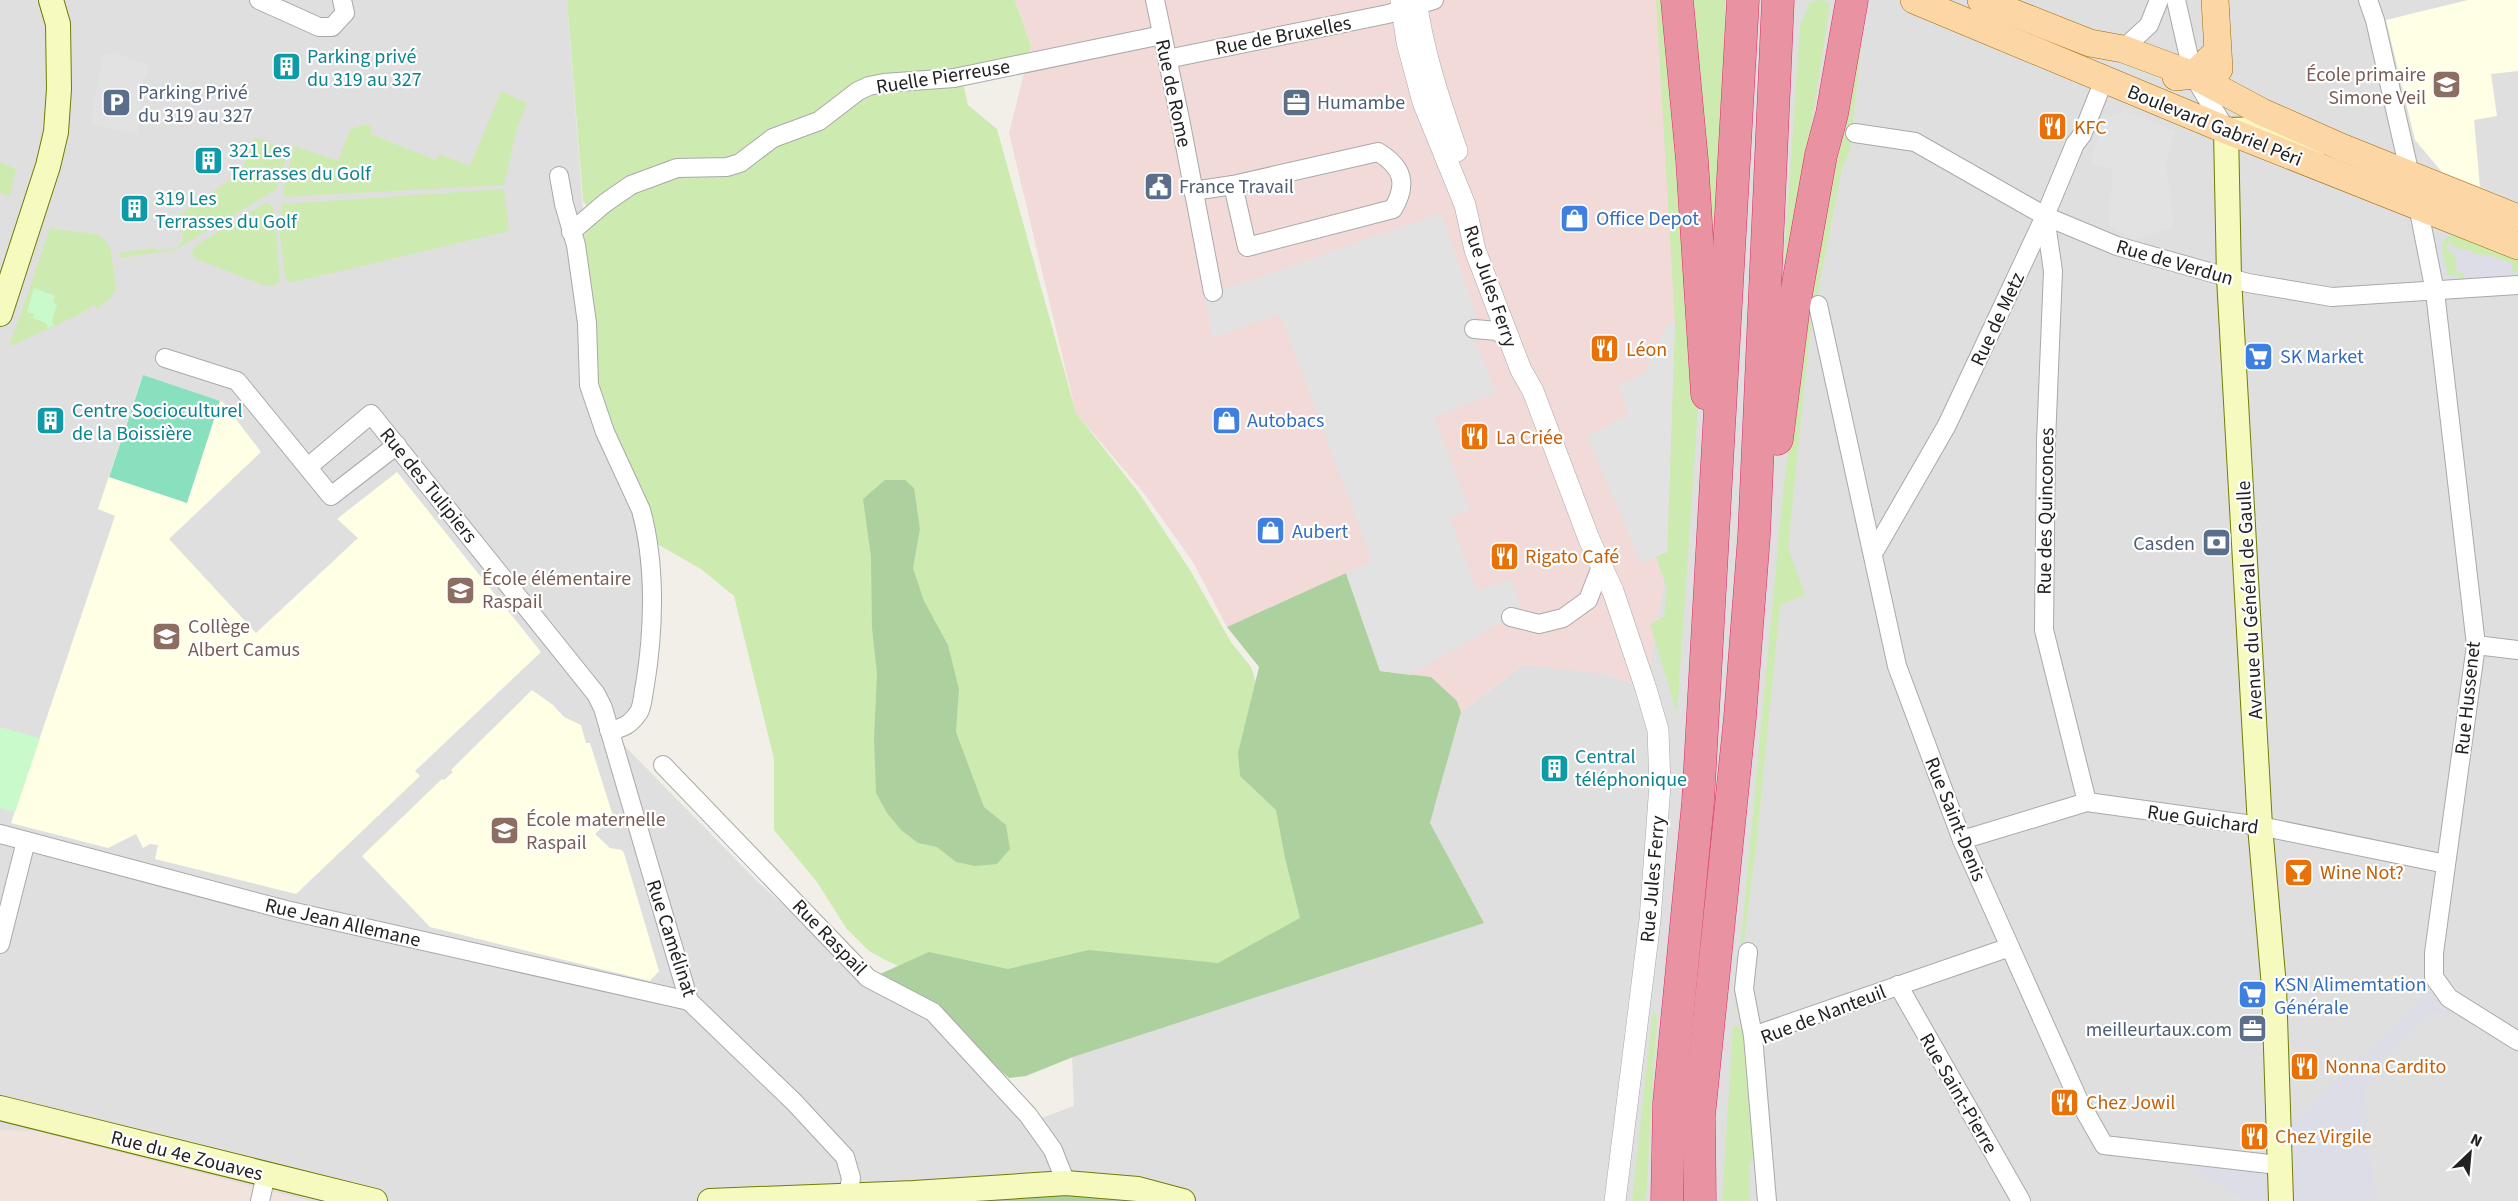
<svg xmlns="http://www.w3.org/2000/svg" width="2518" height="1201" font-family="'Source Sans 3',sans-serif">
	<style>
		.residential { fill: #e0dfdf }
		.commercial { fill: #f2dad9 }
		.education { fill: #ffffe5 }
		.military { fill: #f3e3dd }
		.grass { fill: #cdebb0 }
		.forest { fill: #add19e }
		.park { fill: #c8facc }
		.pitch { fill: #88e0be }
		.parking { fill: #e2e2e2 }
		.plaza { fill: #dddde8 }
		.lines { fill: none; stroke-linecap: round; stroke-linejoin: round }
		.minor-casing { stroke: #a9a9a9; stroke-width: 20 }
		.tertiary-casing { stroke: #a9a9a9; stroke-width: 22 }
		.secondary-casing { stroke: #707d05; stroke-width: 26 }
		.primary-casing { stroke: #a06b00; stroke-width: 28 }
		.motorway-casing { stroke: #dc2a67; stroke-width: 33 }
		.minor { stroke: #fff; stroke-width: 18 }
		.tertiary { stroke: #fff; stroke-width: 21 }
		.secondary { stroke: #f7fabf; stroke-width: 24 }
		.primary { stroke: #fcd6a4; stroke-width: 27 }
		.motorway { stroke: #e892a2; stroke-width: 32 }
		.labels { text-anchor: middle; stroke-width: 4.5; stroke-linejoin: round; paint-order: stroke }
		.street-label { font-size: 20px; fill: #222; stroke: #fff }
		.culture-label { font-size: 20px; fill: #0d838f; stroke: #fff; text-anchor: start }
		.education-label { font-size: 20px; fill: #785e54; stroke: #fff; text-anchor: start }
		.service-label { font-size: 20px; fill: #4e5e75; stroke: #fff; text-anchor: start }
		.food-label { font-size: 20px; fill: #c56008; stroke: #fff; text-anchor: start }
		.shop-label { font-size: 20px; fill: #366cbe; stroke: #fff; text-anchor: start }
	</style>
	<rect width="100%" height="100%" fill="#f2efe9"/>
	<polygon class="residential" points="0,0 567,0 585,236 629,478 657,593 632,714 610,731 762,886 868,978 933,1012 1033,1121 1074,1106 1072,1057 1483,923 1430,823 1461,712 1523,665 1603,673 1646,689 1759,0 2518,0 2518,1201 0,1201"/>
	<polygon class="commercial" points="1015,0 1665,0 1683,319 1673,526 1646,689 1606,674 1523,665 1461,712 1457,701 1380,671 1346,573 1227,627 1193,562 1143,492 1076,413 1009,133 1031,46"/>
	<g class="education">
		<polygon points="2468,0 2518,0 2518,71 2491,74 2497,116 2474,120 2480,187 2442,172 2415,140 2386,20"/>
		<polygon points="142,377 223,402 261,452 169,539 256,633 358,538 337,519 397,472 541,652 415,771 420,776 296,894 155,859 158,845 150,844 143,848 136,834 108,848 11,823 115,516 98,509"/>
		<polygon points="532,690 553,705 564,717 581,725 586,743 590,743 613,816 595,834 610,848 622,850 624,853 659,971 650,981 430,927 362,856 442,779 444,780 453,772 451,770"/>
	</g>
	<polygon class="military" points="0,1130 36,1131 310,1201 0,1201"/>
	<g class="grass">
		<polygon points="567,0 1015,0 1031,46 1029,53 1024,57 960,70 968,105 997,129 1076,413 1139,493 1190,570 1231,642 1251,667 1258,689 1337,863 1284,965 942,984 889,962 869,951 846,928 817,882 774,830 774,759 734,596 701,569 650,540 596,386 595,316 584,239 585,232 595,217 583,201"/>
		<polygon points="1656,0 1667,0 1699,395 1677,713 1650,624 1664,617 1667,588 1656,557 1667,552 1675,324"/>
		<polygon points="1690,0 1726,0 1717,262 1709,262"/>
		<polygon points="1821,0 1830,4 1788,281 1782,288 1800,25 1810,2"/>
		<polygon points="1865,10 1850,151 1842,169 1810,332 1788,547 1805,595 1780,605 1756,848 1733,1025 1742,1028 1757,1153 1749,1164 1750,1201 1722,1201 1733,1025 1783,493 1799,362 1819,235"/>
		<polygon points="501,91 527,103 517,129 504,185 286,197 283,193 294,146 338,161 350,130 364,124 372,127 370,134 436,160 439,154 470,166"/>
		<polygon points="255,137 288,150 277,189 175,250 120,258 120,253 153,248 159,250 177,248 183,240 179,215 240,173"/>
		<polygon points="0,162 16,169 10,197 0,193"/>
		<polygon points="504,189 509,231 290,283 285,278 279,225 282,204"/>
		<polygon points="267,202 273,208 275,216 280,282 273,286 263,285 194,258 192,253 195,246"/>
		<polygon points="50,228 94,234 100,236 110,246 116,288 111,298 97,309 94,305 78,315 9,347"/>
		<path d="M2453,234l65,24v15l-4,1 -27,-19h-14l-4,-5 -11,-1 -5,4 3,3 1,17 7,-1 1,9 -6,1 -11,-7c-4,-14 -14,-35 5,-41z"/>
		<polygon points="1653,1010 1657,1016 1646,1201 1632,1201"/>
	</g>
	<g class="forest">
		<polygon points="885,480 905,480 914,488 920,529 913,568 924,601 948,645 959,689 956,732 984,807 1006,825 1010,849 997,864 975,866 956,862 937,847 918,843 901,830 887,813 876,793 874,739 877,674 872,628 871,557 863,499"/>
		<polygon points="1346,573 1380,671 1431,677 1457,701 1461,712 1430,823 1484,923 1073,1057 1026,1076 1009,1078 933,1012 880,974 929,952 1008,969 1089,950 1218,963 1300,918 1285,858 1276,810 1240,776 1238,753 1259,667 1227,627"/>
		<polygon points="1066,1183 1183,1201 959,1201"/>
	</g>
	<g class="park">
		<polygon points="34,288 55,296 53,303 57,304 52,321 54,325 48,328 46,323 33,318 34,314 27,312"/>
		<polygon points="0,727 40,738 15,812 0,808"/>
	</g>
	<polygon class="pitch" points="143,375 220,401 187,503 109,477"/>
	<g class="parking">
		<polygon points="114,52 151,66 142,82 137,134 90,124 103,55"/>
		<polygon points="2125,111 2175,131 2166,161 2174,227 2135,240 2109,226 2113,170 2089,163 2105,119"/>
		<polygon points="1441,213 1475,311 1474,337 1496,393 1434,417 1470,510 1450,519 1477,591 1511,579 1522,611 1410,675 1380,671 1346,573 1372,561 1280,314 1213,338 1205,296"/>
		<polygon points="1667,324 1675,324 1667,552 1641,564 1587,436 1629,414 1618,384 1644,374"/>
	</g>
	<g class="plaza">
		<polygon points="2445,231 2453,234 2444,239 2441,248 2448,275 2458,275 2459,282 2465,281 2464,272 2457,273 2456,256 2445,247 2449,243 2458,249 2470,250 2473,254 2487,255 2511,263 2514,274 2518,273 2518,281 2448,284 2437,246 2440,235"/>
		<polygon points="2427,991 2451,1013 2427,1014 2382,1058 2389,1066 2364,1090 2375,1200 2389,1199 2396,1201 2291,1201 2290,1189 2295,1188 2291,1139 2287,1138 2288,1128"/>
		<polygon points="2183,1158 2209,1161 2208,1166 2227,1169 2227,1164 2269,1171 2274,1201 2244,1201 2188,1166 2175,1164"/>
	</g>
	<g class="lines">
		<defs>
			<g id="minor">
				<polyline points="259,0 319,27 332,27 345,13 342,0"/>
				<polyline points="1155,0 1180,119 1213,292"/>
				<polyline points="2176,0 2193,75 2226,130"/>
				<polyline points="2368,0 2375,20 2410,175"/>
				<polyline points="2123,49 2149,25 2159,0"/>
				<polyline points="1167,59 1388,14 1434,0"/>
				<polyline points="1855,133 1915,142 2045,216 2117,246 2248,283 2332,297 2518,285"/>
				<path d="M1378,152c25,15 30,32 15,57l-146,38 -14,-62z"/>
				<path d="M559,176l5,28 12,41 11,78 2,62 16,47 36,78c15,54 13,120 4,175 -2,8 -2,20 -6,27 -8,12 -16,17 -30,18"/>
				<polyline points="1193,191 1233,185"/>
				<polyline points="2418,206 2435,292 2476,645 2434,953 2434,977 2449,998 2518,1041"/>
				<polyline points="2045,216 2053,271 2046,441 2044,630 2087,802"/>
				<polyline points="571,232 605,203 631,185 677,168 727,167 740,163 773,138 819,121 858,91 869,86 884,83 954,78 1162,35"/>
				<polyline points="1818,305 1897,666 1962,840 2079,1101 2104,1145 2278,1165"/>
				<polyline points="1474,329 1498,331 1510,342"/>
				<polyline points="165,358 237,381 331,496 397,445"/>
				<polyline points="308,467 371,414 596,694 603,708 689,1001 794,1102 845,1157 851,1178 848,1196"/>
				<polyline points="1874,552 1947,425 2045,216 2075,144 2082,135 2104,80"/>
				<polyline points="1511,617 1539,624 1563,618 1588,600 1602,564"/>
				<polyline points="2476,645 2518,650"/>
				<polyline points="663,765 868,978 933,1012 1028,1115 1053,1150 1066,1183"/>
				<polyline points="0,834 286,910 689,1001"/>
				<polyline points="1962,840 2087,802 2260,826 2446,864"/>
				<polyline points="0,944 26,841"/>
				<polyline points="1748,952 1744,989 1753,1036"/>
				<polyline points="1898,985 2021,1201"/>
				<polyline points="260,1201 266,1175"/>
				<polyline points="1767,1201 1753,1036 2010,947"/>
			</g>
			<g id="tertiary">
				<polyline points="1401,0 1407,42 1423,102 1465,205 1475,250 1496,305 1521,370 1533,391 1589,539 1613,591 1646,689 1658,730 1660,785 1650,920 1615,1201"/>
				<path d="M1416,0c7,52 24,102 41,151"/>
			</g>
			<g id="secondary">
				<polyline points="0,314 48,166 56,132 59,89 58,24 51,0"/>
				<polyline points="0,1108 375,1201"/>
				<polyline points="710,1201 914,1193 1066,1183 1138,1189 1183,1201"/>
				<polyline points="2281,1201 2274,987 2260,826 2229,278 2226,130 2265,129 2314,148"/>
			</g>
			<g id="primary">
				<polyline points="1914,0 2226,130 2518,246"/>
				<polyline points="1981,0 2090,43 2123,49 2193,75 2262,112 2341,147 2518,218"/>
				<polyline points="2215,0 2219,69"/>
				<polyline points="2176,77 2193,75 2217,52"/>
			</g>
			<g id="motorway">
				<polyline points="1677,0 1692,160 1707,394"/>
				<polyline points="1777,439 1794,306 1821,155 1832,114 1852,0"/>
				<polyline points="1667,1201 1669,1103 1698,802 1743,0"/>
				<polyline points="1700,1201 1699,1116 1740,717 1754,536 1778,0"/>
			</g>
		</defs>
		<use href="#minor" class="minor-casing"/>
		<use href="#tertiary" class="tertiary-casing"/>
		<use href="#secondary" class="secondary-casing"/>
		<use href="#primary" class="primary-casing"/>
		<use href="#motorway" class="motorway-casing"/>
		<use href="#minor" class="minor"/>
		<use href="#tertiary" class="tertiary"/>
		<use href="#secondary" class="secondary"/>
		<use href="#primary" class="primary"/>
		<use href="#motorway" class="motorway"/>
	</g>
	<defs>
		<symbol id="building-square" viewBox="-11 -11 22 22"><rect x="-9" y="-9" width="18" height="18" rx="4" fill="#0f9aa8" stroke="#fff"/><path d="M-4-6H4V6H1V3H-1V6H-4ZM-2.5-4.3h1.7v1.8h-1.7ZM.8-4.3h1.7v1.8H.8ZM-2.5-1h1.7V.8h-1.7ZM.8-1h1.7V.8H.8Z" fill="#fff"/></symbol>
		<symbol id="school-square" viewBox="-11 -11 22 22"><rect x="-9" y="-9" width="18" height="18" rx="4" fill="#8d6e63" stroke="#fff"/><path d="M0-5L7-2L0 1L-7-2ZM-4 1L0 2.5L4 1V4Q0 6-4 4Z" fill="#fff"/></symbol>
		<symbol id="office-square" viewBox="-11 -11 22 22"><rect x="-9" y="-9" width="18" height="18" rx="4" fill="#5c6f8a" stroke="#fff"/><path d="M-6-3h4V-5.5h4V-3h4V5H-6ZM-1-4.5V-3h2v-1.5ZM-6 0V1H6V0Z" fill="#fff"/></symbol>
		<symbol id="parking-square" viewBox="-11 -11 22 22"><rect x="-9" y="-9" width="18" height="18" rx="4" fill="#5c6f8a" stroke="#fff"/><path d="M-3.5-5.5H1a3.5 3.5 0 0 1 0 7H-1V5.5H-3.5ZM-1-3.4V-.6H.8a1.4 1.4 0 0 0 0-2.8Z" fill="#fff"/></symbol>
		<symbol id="restaurant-square" viewBox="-11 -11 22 22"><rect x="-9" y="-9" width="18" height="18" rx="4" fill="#e8710a" stroke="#fff"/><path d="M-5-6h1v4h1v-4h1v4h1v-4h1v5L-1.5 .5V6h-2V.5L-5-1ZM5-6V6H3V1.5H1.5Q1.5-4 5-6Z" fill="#fff"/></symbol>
		<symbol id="civic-square" viewBox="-11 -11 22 22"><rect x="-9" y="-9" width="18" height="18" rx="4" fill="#5c6f8a" stroke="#fff"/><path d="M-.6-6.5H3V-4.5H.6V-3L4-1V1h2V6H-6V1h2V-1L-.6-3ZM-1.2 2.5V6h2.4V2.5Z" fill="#fff"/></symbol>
		<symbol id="shop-square" viewBox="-11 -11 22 22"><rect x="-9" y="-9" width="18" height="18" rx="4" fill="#3f7fe0" stroke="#fff"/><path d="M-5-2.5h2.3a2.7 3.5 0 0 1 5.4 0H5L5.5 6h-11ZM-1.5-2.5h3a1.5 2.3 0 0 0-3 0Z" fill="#fff"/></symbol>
		<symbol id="supermarket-square" viewBox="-11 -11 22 22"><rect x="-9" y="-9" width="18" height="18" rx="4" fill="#3f7fe0" stroke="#fff"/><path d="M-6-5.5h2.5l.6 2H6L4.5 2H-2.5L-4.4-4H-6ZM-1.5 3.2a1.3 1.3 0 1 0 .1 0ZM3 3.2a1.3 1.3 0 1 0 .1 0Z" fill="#fff"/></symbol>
		<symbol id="bank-square" viewBox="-11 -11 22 22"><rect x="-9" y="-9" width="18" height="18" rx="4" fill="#5c6f8a" stroke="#fff"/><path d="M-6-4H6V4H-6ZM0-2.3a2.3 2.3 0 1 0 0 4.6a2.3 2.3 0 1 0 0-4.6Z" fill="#fff"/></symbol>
		<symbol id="bar-square" viewBox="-11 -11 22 22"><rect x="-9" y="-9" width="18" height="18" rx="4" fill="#e8710a" stroke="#fff"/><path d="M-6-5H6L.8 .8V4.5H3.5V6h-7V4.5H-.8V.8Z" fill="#fff"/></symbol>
	</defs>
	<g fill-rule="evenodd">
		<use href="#building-square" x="270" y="50" width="33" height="33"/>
		<use href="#school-square" x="2430" y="68" width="33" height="33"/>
		<use href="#office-square" x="1280" y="86" width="33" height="33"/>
		<use href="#parking-square" x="100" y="86" width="33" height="33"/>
		<use href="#restaurant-square" x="2036" y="110" width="33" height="33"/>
		<use href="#building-square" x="192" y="144" width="33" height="33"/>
		<use href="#civic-square" x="1142" y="170" width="33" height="33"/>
		<use href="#building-square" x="118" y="192" width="33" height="33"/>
		<use href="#shop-square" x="1558" y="202" width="33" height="33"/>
		<use href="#restaurant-square" x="1588" y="332" width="33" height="33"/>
		<use href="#supermarket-square" x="2242" y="340" width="33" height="33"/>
		<use href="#shop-square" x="1210" y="404" width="33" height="33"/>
		<use href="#building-square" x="34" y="404" width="33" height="33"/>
		<use href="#restaurant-square" x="1458" y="420" width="33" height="33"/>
		<use href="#shop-square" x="1254" y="514" width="33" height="33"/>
		<use href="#bank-square" x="2200" y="526" width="33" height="33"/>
		<use href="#restaurant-square" x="1488" y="540" width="33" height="33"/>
		<use href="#school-square" x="444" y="574" width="33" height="33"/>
		<use href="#school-square" x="150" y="620" width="33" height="33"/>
		<use href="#building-square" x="1538" y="752" width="33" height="33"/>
		<use href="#school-square" x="488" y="814" width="33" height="33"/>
		<use href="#bar-square" x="2282" y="856" width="33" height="33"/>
		<use href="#supermarket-square" x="2236" y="978" width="33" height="33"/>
		<use href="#office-square" x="2236" y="1012" width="33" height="33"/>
		<use href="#restaurant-square" x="2288" y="1050" width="33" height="33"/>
		<use href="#restaurant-square" x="2048" y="1086" width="33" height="33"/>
		<use href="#restaurant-square" x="2238" y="1120" width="33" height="33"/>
	</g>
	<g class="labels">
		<g class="street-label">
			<text transform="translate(1283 35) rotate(-11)" y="7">Rue de Bruxelles</text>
			<text transform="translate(943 76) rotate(-9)" y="7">Ruelle Pierreuse</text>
			<text transform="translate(1174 93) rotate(78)" y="7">Rue de Rome</text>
			<text transform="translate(2215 125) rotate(22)" y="7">Boulevard Gabriel Péri</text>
			<text transform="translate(2175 262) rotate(16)" y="7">Rue de Verdun</text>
			<text transform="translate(1491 286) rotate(71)" y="7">Rue Jules Ferry</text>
			<text transform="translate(1997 319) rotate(-65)" y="7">Rue de Metz</text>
			<text transform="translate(429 485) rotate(51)" y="7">Rue des Tulipiers</text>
			<text transform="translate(2045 511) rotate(-89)" y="7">Rue des Quinconces</text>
			<text transform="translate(2249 600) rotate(-93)" y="7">Avenue du Général de Gaulle</text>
			<text transform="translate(2467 698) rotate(-84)" y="7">Rue Hussenet</text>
			<text transform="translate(1956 819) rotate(68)" y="7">Rue Saint-Denis</text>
			<text transform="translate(2203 819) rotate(8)" y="7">Rue Guichard</text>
			<text transform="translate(1652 879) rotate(-85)" y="7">Rue Jules Ferry</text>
			<text transform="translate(343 922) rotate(13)" y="7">Rue Jean Allemane</text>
			<text transform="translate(830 937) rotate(46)" y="7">Rue Raspail</text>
			<text transform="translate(672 938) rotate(72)" y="7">Rue Camélinat</text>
			<text transform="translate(1823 1014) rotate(-21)" y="7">Rue de Nanteuil</text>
			<text transform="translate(1959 1093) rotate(60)" y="7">Rue Saint-Pierre</text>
			<text transform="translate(187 1155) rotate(14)" y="7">Rue du 4e Zouaves</text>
		</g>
		<g class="culture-label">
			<text x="307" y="63">Parking privé<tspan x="307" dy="23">du 319 au 327</tspan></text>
			<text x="229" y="157">321 Les<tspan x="229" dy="23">Terrasses du Golf</tspan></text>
			<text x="155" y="205">319 Les<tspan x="155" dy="23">Terrasses du Golf</tspan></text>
			<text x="72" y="417">Centre Socioculturel<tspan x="72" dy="23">de la Boissière</tspan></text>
			<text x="1575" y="763">Central<tspan x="1575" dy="23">téléphonique</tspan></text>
		</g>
		<g class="education-label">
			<text x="2426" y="81" text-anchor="end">École primaire<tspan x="2426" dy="23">Simone Veil</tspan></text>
			<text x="482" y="585">École élémentaire<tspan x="482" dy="23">Raspail</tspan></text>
			<text x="188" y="633">Collège<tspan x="188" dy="23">Albert Camus</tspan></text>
			<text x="526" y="826">École maternelle<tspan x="526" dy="23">Raspail</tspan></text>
		</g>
		<g class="service-label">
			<text x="138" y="99">Parking Privé<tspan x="138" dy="23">du 319 au 327</tspan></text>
			<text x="1317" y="109">Humambe</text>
			<text x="1179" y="193">France Travail</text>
			<text x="2195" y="550" text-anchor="end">Casden</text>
			<text x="2232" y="1036" text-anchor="end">meilleurtaux.com</text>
		</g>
		<g class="food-label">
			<text x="2074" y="134">KFC</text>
			<text x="1626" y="356">Léon</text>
			<text x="1496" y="444">La Criée</text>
			<text x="1525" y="563">Rigato Café</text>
			<text x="2320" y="879">Wine Not?</text>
			<text x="2325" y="1073">Nonna Cardito</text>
			<text x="2086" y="1109">Chez Jowil</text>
			<text x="2275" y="1143">Chez Virgile</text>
		</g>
		<g class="shop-label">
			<text x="1596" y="225">Office Depot</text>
			<text x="2280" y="363">SK Market</text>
			<text x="1247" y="427">Autobacs</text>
			<text x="1292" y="538">Aubert</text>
			<text x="2274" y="991">KSN Alimemtation<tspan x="2274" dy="23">Générale</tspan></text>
		</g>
	</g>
	<g transform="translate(2470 1153) rotate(26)" stroke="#ffffff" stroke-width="4.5" paint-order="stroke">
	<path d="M0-4.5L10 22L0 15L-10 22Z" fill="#222222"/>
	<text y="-9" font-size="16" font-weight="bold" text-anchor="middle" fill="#222222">N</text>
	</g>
</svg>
